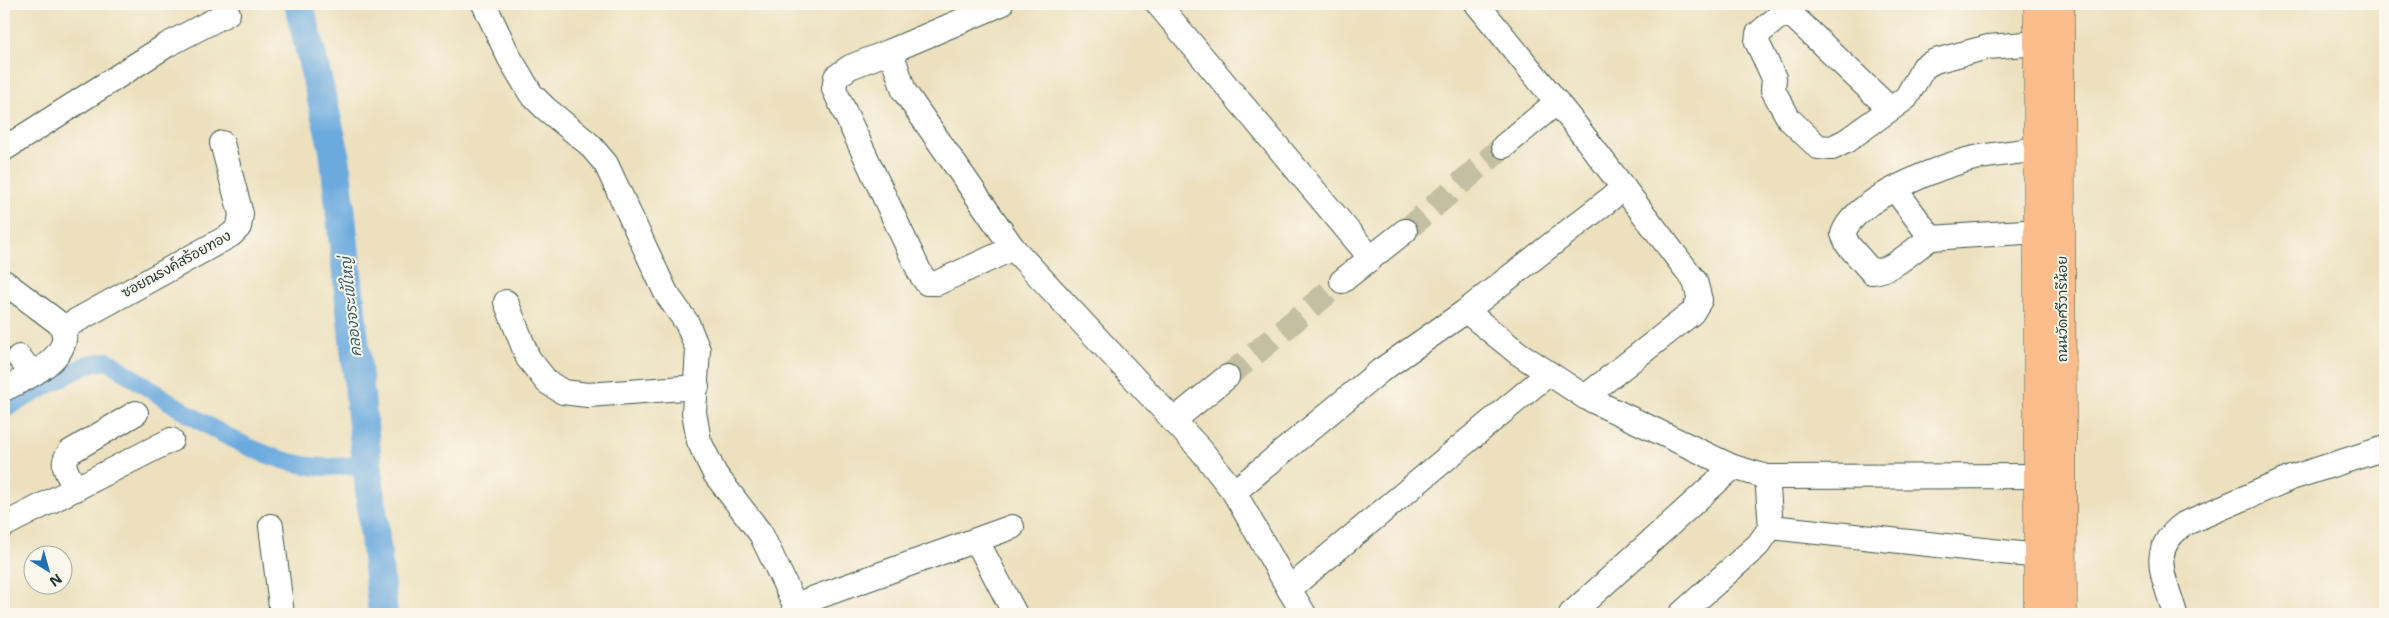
<svg xmlns="http://www.w3.org/2000/svg" width="2389" height="618" font-family="'Shantell Sans','Playpen Sans Thai',sans-serif">
	<style>
		.lines { fill: none; stroke-linecap: round; stroke-linejoin: round }
		.canal { stroke: #6caade; stroke-width: 18 }
		.river { stroke: #6caade; stroke-width: 30 }
		.minor-tunnel { stroke: #c3bfa2; stroke-width: 24; stroke-dasharray: 24 12; stroke-linecap: butt }
		.minor-casing { stroke: #3e5549; stroke-width: 26 }
		.major-casing { stroke: #3e5549; stroke-width: 29 }
		.minor { stroke: #fff; stroke-width: 24 }
		.major { stroke: #f9bc8a; stroke-width: 28 }
		.labels { text-anchor: middle; stroke-width: 4; stroke-linejoin: round; paint-order: stroke }
		.street-label { font-size: 14px; fill: #1f3d34; stroke: #fbf7ec }
		.water-label { font-size: 15px; font-style: italic; fill: #365e67; stroke: #fbf7ec }
	</style>
	<rect width="100%" height="100%" fill="#fbf7ec"/>
	<filter id="ink" filterUnits="userSpaceOnUse"><feTurbulence type="fractalNoise" baseFrequency=".02" numOctaves="2"/><feDisplacementMap in="SourceGraphic" scale="10" xChannelSelector="R" yChannelSelector="G"/><feConvolveMatrix kernelMatrix="1 2 1 2 8 2 1 2 1" color-interpolation-filters="sRGB"/></filter>
	<filter id="wash" filterUnits="userSpaceOnUse"><feTurbulence type="fractalNoise" baseFrequency=".0096" numOctaves="4" result="noise"/><feDisplacementMap in="SourceGraphic" scale="20" xChannelSelector="R" yChannelSelector="G"/><feGaussianBlur stdDeviation="1.12" result="paint"/><feColorMatrix in="noise" values="0 0 0 0 0 0 0 0 0 0 0 0 0 0 0 0 0 1.4 0 .05"/><feComposite in="paint" operator="in"/></filter>
	<g filter="url(#wash)">
		<rect width="100%" height="100%" fill="#ece0be"/>
		<g class="lines">
			<path class="canal" d="M4,409l84,-45 20,-3c57,37 136,97 203,105 18,3 39,-1 57,-2"/>
			<polyline class="river" points="299,4 334,150 383,614"/>
		</g>
	</g>
	<g filter="url(#ink)">
		<g class="lines">
			<g class="minor-tunnel">
				<polyline points="1405,231 1504,146"/>
				<polyline points="1227,377 1342,281"/>
			</g>
			<defs>
				<g id="minor">
					<polyline points="484,4 509,57 531,94 545,108 589,144 606,164 666,293 687,323 698,350 694,412 699,441 715,474 761,534 795,605 793,614"/>
					<polyline points="1001,4 891,51 904,91 1013,248 1201,450 1234,492 1289,589"/>
					<polyline points="1158,4 1370,257"/>
					<polyline points="1477,4 1573,122 1695,281 1700,300 1692,313 1585,397"/>
					<polyline points="891,51 850,67 836,77 834,89 920,273 927,283 937,283 1013,248"/>
					<polyline points="1890,109 1795,18 1786,15 1777,18 1758,34 1757,42 1774,78 1773,90 1789,119 1818,147 1832,148 1846,141 1906,98 1924,67 1935,61 1988,47 2038,43"/>
					<polyline points="1504,146 1557,102"/>
					<polyline points="4,149 167,45 228,13"/>
					<polyline points="1895,189 1931,238 2039,231"/>
					<path d="M1931,238c-17,11 -38,33 -59,34l-24,-27 -5,-11c10,-34 98,-69 132,-76 21,-4 43,-6 64,-9"/>
					<polyline points="1342,281 1405,231"/>
					<path d="M4,282l56,42c20,30 -36,56 -56,65"/>
					<polyline points="506,302 528,358 547,382 563,392 588,395 697,387"/>
					<polyline points="1466,311 1518,353 1585,397 1733,467 1767,477 2039,476"/>
					<polyline points="63,328 231,235 239,227 241,214 222,143"/>
					<polyline points="19,357 33,374"/>
					<polyline points="1173,421 1227,377"/>
					<path d="M76,489c-7,-14 -18,-24 -6,-37l66,-39"/>
					<polyline points="1234,492 1380,371 1466,311 1624,188"/>
					<polyline points="4,525 171,440"/>
					<polyline points="271,526 282,614"/>
					<polyline points="1771,527 2039,556"/>
					<polyline points="977,541 1015,614"/>
					<polyline points="795,605 1012,527"/>
					<polyline points="1304,614 1289,589 1548,374"/>
					<polyline points="1571,614 1733,467"/>
					<polyline points="1681,614 1758,545 1771,527 1767,477"/>
					<path d="M2175,614c-10,-37 -29,-63 9,-90l107,-46 94,-30"/>
				</g>
				<g id="major">
					<polyline points="2038,4 2038,614"/>
					<polyline points="2060,4 2063,614"/>
				</g>
			</defs>
			<use href="#minor" class="minor-casing"/>
			<use href="#major" class="major-casing"/>
			<use href="#minor" class="minor"/>
			<use href="#major" class="major"/>
		</g>
	</g>
	<g class="labels">
		<g class="street-label">
			<text transform="translate(176 264) rotate(-29)" y="5">ซอยณรงค์สร้อยทอง</text>
			<text transform="translate(2062 309) rotate(-90)" y="5">ถนนวัดศรีวารีน้อย</text>
		</g>
		<g class="water-label">
			<text transform="translate(351 307) rotate(-96)" y="5">คลองจระเข้ใหญ่</text>
		</g>
	</g>
	<rect width="2389" height="618" fill="none" stroke="#fbf7ec" stroke-width="20"/>
	<g transform="translate(48 570) rotate(143)"><circle r="24" fill="#fbf7ec" stroke="#a3ada2"/>
	<path d="M0-4L9 19L0 12L-9 19Z" fill="#1f6fb2"/>
	<text y="-8" font-size="14" font-weight="bold" text-anchor="middle" fill="#1f3d34">N</text>
	</g>
</svg>
